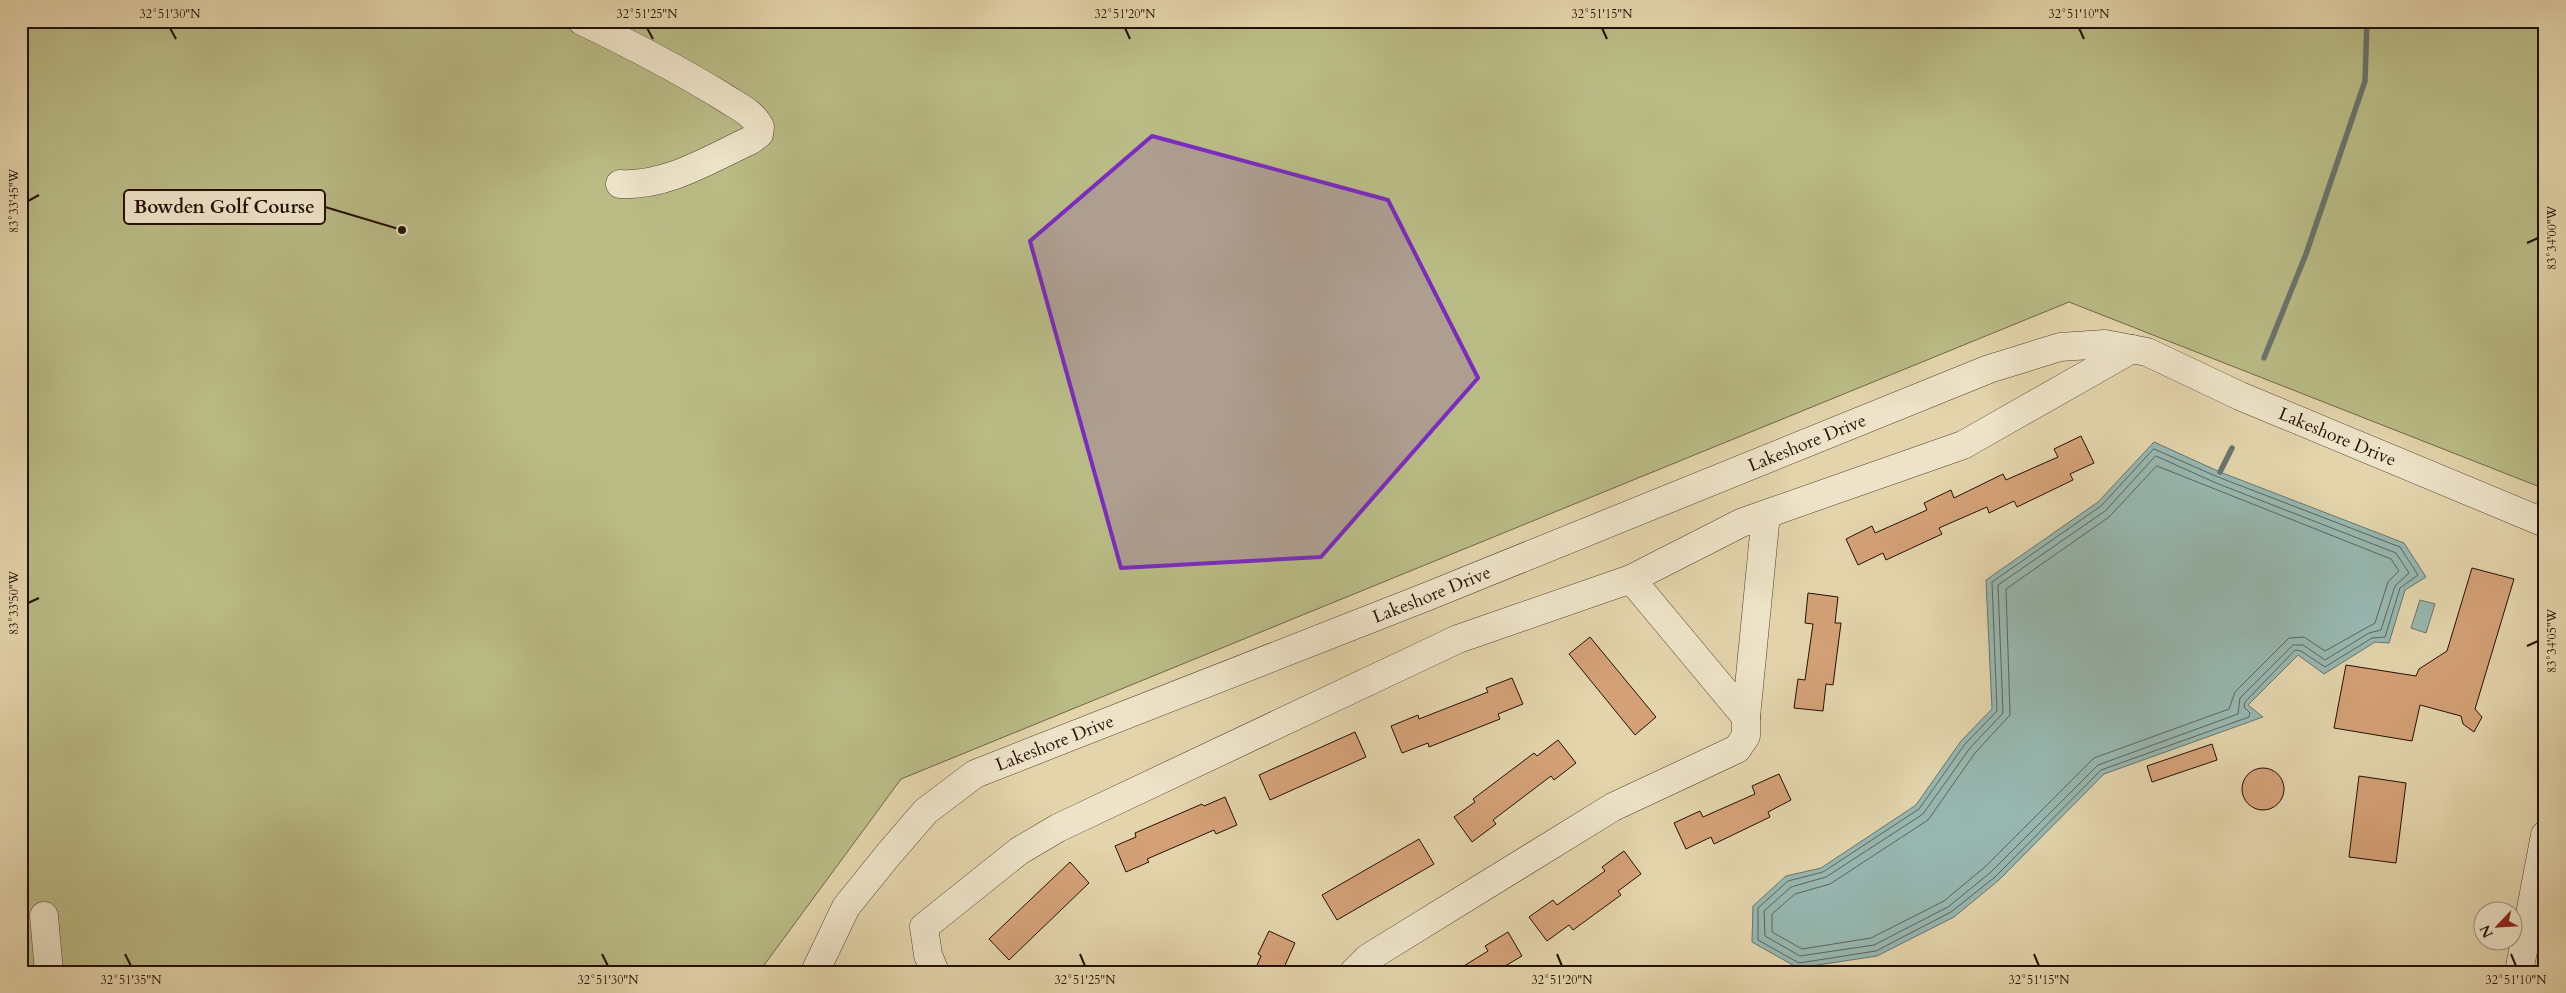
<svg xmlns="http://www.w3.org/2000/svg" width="2566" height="993" font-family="Cardo,serif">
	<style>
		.green { fill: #b9bb85; stroke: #6f6546 }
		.water { fill: #97b7b0; stroke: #69746c }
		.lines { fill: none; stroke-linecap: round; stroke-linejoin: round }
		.shore { stroke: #5e635b; stroke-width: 1 }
		.stream { stroke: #69746c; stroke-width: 5.5 }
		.building { fill: #d4a177; stroke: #250f06 }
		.minor-casing { stroke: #54402f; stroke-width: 29 }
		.minor { stroke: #ede3c8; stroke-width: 28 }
		.marked { fill: #7b2cbf; fill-opacity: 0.2; stroke: #7b2cbf; stroke-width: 4; stroke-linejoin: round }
		.ticks { fill: none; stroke: #250f06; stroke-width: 2 }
		.labels { text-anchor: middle; stroke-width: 5; stroke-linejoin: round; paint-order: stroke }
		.street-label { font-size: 18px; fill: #250f06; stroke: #ede3c8 }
		.leader { fill: none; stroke: #250f06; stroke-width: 2 }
		.callout-dot { fill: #250f06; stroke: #ede3c8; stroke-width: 2 }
		.callout { fill: #ede3c8; stroke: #250f06; stroke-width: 2 }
		.callout-label { font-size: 19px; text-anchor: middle; font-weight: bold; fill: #250f06 }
		.neatline { fill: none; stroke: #250f06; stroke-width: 2 }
		.ticks-label { font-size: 12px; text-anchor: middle; fill: #250f06 }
	</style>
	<rect width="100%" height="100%" fill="#e3d4ab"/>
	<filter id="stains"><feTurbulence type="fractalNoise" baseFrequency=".004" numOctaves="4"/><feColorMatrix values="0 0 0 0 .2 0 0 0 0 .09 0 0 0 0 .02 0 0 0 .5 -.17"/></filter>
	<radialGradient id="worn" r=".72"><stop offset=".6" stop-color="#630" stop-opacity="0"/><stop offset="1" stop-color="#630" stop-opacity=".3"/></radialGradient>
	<polygon class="green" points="21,21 2545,21 2545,489 2069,302 901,779 759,972 21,972"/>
	<g class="water">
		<polygon points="2154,442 2220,472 2404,543 2426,577 2405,590 2389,643 2375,642 2324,674 2298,655 2248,705 2263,717 2104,774 1999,880 1954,917 1877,956 1798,968 1752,942 1753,906 1786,876 1821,868 1916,805 1961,741 1992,709 1986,580 2098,502"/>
		<polygon points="2420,600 2435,604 2426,633 2411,628"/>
	</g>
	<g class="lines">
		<g class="shore">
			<polygon points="2154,449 2218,477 2400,547 2418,575 2400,588 2385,637 2372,638 2325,667 2301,651 2295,650 2245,702 2244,707 2250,713 2249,717 2101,770 1995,877 1951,912 1876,951 1799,963 1758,940 1758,908 1788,881 1823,872 1919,809 1965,744 1997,711 1992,582 2101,506"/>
			<polygon points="2156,456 2216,483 2396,553 2409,573 2395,586 2381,630 2369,633 2325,660 2303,645 2293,645 2240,698 2238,714 2098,765 1991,872 1948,907 1874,945 1800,956 1765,936 1764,911 1791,887 1826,877 1923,814 1970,748 2003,713 1998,585 2105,511"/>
			<polygon points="2157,466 2391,559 2399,571 2388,582 2375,623 2325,651 2304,637 2289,638 2235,692 2229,709 2094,758 1986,866 1944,901 1871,938 1802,949 1772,932 1772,914 1795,894 1830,884 1928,820 1975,753 2010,715 2006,589 2109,517"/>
		</g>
		<g class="stream">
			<polyline points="2264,358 2306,254 2365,81 2367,21"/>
			<polyline points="2220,472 2232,448"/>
		</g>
	</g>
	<g class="building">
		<polygon points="2081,436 2094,463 2070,474 2073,480 2017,507 2014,501 1989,513 1987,507 1939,528 1942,534 1886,560 1883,553 1858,565 1846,539 1872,526 1875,533 1927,510 1924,503 1951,490 1954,498 2003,474 2006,480 2058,457 2054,449"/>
		<polygon points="2472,568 2514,579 2475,709 2482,717 2474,732 2463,724 2461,716 2420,705 2412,741 2334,728 2346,665 2416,676 2419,669 2447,651"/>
		<polygon points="1808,593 1838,597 1835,623 1841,623 1833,685 1826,684 1823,711 1794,708 1798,679 1805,680 1813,624 1805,623"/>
		<polygon points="1590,637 1656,717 1635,735 1569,654"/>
		<polygon points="1512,678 1523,704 1498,714 1500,719 1429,747 1428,743 1402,753 1391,726 1418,715 1419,719 1488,692 1486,688"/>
		<polygon points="1355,732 1366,757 1270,800 1259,775"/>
		<polygon points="1558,740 1576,763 1554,780 1551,776 1493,820 1496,824 1472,842 1454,817 1475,802 1473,799 1534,753 1537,756"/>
		<polygon points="2212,744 2217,760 2152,782 2147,766"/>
		<circle cx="2263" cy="789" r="21"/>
		<polygon points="1779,774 1791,800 1768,812 1770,817 1714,844 1711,837 1686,849 1674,823 1700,811 1703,817 1755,794 1752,786"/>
		<polygon points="2359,776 2406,783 2396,863 2349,857"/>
		<polygon points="1225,797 1237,825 1216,834 1214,830 1147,859 1149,862 1126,872 1115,846 1136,837 1135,833 1202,804 1204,806"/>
		<polygon points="1419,839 1434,864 1337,920 1322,895"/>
		<polygon points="1624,851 1641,874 1618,891 1621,895 1573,930 1569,925 1547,941 1529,917 1553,900 1557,905 1605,871 1602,867"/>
		<polygon points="1070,862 1089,883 1009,960 989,939"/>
		<polygon points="1269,931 1295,943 1282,972 1254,972 1261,956 1258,954"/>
		<polygon points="1508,932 1522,956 1495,972 1454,972 1488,951 1485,946"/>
	</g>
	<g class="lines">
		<defs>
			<g id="minor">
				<path d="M582,21c48,23 94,47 140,75 13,9 31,16 38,31l-1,7 -8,6c-41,19 -85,47 -131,44"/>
				<polyline points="1766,514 1746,717 1631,579 1741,523 1766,514 1963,445 2132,349"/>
				<polyline points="44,916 49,972"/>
				<path id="s1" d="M815,972l31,-65 42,-52 38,-44 49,-37 451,-177 563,-228 71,-22 45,-3 42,8 93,44 305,127"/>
				<polyline points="935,972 928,955 924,927 1019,851 1058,828 1458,639 1631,579"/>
				<polyline points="1354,972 1368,958 1613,807 1737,749 1746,736 1746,717"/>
				<polyline points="2519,972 2545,835"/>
			</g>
		</defs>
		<use href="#minor" class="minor-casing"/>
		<use href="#minor" class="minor"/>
	</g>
	<path class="marked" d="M1152,136l236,64 90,178 -157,179 -200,11 -91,-327z"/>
	<path class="ticks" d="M170,28l6,11M647,28l6,11M1125,28l5,11M1602,28l5,11M2079,28l5,11M28,201l11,-6M2527,243l11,-5M28,603l11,-5M2527,646l11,-5M125,954l6,12M602,954l6,12M1080,954l5,12M1557,954l5,12M2034,954l5,12M2511,954l5,12"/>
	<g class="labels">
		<g class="street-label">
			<text dy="6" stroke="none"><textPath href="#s1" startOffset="1721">Lakeshore Drive</textPath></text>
			<text dy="6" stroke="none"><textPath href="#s1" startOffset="1154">Lakeshore Drive</textPath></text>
			<text dy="6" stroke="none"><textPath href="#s1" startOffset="749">Lakeshore Drive</textPath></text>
			<text dy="6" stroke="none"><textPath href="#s1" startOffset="344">Lakeshore Drive</textPath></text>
		</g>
	</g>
	<path class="leader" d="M402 230L325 207"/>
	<circle class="callout-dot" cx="402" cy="230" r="5"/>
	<rect class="callout" x="124" y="190" width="201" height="34" rx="5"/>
	<g class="callout-label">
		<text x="224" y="213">Bowden Golf Course</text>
	</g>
	<rect width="2566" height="993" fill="none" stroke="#e3d4ab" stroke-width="55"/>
	<g transform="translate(2498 926) rotate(245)"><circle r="24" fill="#ede3c8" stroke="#9d8e7a"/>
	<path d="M0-4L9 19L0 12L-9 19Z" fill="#8f2418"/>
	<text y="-8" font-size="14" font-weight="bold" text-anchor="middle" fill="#250f06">N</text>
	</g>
	<rect x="28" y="28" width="2510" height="938" class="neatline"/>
	<g class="ticks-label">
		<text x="170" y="18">32°51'30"N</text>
		<text x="647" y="18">32°51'25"N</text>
		<text x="1125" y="18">32°51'20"N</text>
		<text x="1602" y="18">32°51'15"N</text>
		<text x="2079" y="18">32°51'10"N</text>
		<text transform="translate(14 201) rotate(-90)" y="4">83°33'45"W</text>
		<text transform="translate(2552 238) rotate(-90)" y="4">83°34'00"W</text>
		<text transform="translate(14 603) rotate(-90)" y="4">83°33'50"W</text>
		<text transform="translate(2552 641) rotate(-90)" y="4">83°34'05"W</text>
		<text x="131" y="984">32°51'35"N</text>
		<text x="608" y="984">32°51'30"N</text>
		<text x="1085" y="984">32°51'25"N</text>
		<text x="1562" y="984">32°51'20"N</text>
		<text x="2039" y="984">32°51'15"N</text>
		<text x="2516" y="984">32°51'10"N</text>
	</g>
	<rect width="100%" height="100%" filter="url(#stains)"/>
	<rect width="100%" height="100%" fill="url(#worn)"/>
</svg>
